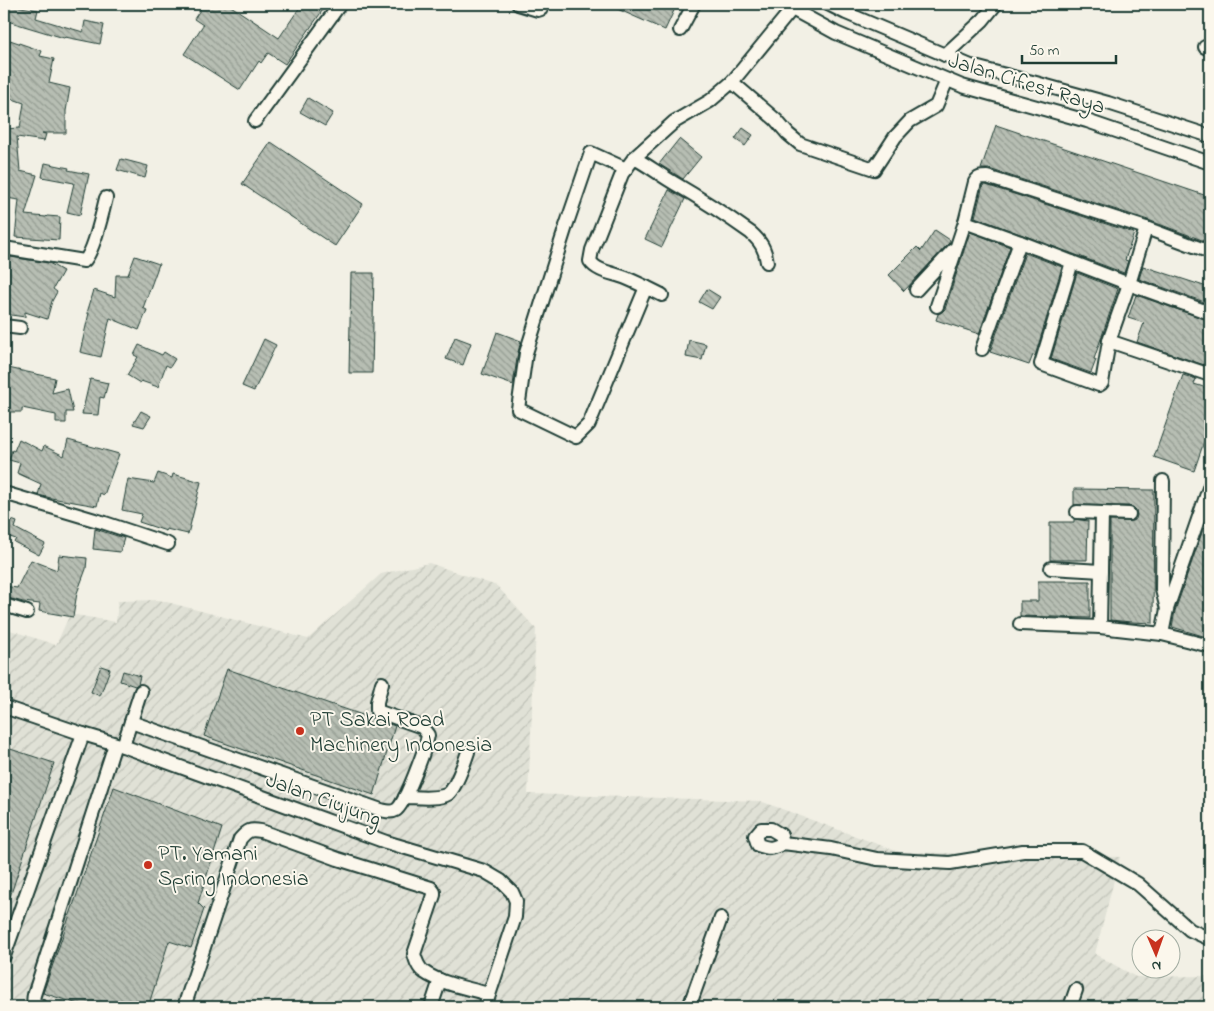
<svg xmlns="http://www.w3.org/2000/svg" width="1214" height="1011" font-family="'Indie Flower',sans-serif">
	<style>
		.industrial { fill: url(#industrial-furrows) }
		.building { fill: url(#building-back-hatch); stroke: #1f3d34 }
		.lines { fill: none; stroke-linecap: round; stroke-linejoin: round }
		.minor-casing { stroke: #1f3d34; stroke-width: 16 }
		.minor { stroke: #fbf7ec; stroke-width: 12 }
		.poi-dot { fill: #c8321e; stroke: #fbf7ec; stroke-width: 2 }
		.labels { text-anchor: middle; stroke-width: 4; stroke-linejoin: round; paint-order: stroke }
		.street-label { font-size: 22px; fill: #1f3d34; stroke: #fbf7ec }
		.poi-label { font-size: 22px; fill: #1f3d34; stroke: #fbf7ec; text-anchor: start }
	</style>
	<defs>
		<pattern id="industrial-furrows" width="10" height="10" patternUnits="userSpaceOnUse" patternTransform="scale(1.25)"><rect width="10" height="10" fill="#e0e1d6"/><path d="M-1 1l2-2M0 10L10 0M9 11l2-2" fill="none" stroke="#c0c2b8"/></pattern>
		<pattern id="building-back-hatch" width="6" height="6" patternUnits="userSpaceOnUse" patternTransform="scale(1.25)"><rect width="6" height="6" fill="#b7beb3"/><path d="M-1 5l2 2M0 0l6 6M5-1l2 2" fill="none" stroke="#949c92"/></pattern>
	</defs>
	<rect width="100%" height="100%" fill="#f2f0e5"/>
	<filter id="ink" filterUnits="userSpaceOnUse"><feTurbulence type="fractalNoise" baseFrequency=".02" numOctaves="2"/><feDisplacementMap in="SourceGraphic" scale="10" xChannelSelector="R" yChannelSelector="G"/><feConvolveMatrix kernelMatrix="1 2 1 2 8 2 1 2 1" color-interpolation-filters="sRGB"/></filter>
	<g filter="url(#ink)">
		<polygon class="industrial" points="429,563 497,586 536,629 528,794 760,801 899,852 1120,857 1095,954 1136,977 1210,976 1210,1007 4,1007 4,642 7,629 56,645 70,614 116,622 118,601 159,600 308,639 381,574"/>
		<g class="building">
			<polygon points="4,4 38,10 36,18 83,32 85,21 104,25 100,44 65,37 64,38 4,20"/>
			<polygon points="204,4 228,4 279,38 302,4 327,4 285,64 268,53 261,63 259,61 240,90 184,54 203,25 194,19"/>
			<polygon points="606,4 677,4 665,30"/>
			<polygon points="10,40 42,51 40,56 54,59 49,83 70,88 66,111 66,133 42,133 46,134 44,141 17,137 20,171 37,175 25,215 46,217 47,216 60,217 59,240 15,237 19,200 6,198 10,170 8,170 7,136 4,136 4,129 20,128 24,103 4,96 8,80 4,79 4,72"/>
			<polygon points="308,98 333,113 325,126 300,112"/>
			<polygon points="996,125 1210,197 1210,243 1148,220 989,169 981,169"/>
			<polygon points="743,128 753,135 745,146 735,139"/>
			<polygon points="679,139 701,157 683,179 659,164"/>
			<polygon points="271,142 363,204 335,246 242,184"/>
			<polygon points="121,159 148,166 145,178 117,170"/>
			<polygon points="45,163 69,168 68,170 89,174 80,215 67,212 74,183 42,177"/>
			<polygon points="983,185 986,185 1134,233 1125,260 1128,261 1124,273 975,217"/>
			<polygon points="669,190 685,199 662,247 645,239"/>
			<polygon points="935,230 950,240 949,243 904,291 889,275 917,247 921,251"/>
			<polygon points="970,232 1010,247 979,334 936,320 938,314 942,312 945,309"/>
			<polygon points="1025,253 1062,267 1035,356 1033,355 1029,365 990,352"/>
			<polygon points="4,256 49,263 63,271 53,289 57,292 52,301 47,319 25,312 25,317 4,314"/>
			<polygon points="135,256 159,264 143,308 147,310 139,330 110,318 101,357 80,352 89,313 87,313 94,290 115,297 116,275 128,275"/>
			<polygon points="1143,266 1210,288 1210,304 1139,279"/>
			<polygon points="351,273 374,273 372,373 349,373"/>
			<polygon points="1077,273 1118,289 1094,359 1096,360 1091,373 1051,359"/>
			<polygon points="707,289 720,297 712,309 699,302"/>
			<polygon points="1136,295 1210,321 1210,367 1137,342 1144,323 1128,318"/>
			<polygon points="497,332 521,341 518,352 513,385 482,374"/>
			<polygon points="455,337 471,343 463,365 446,359"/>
			<polygon points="264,339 276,345 254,391 242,386"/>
			<polygon points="689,340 706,344 702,360 686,357"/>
			<polygon points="139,345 162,355 164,352 175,359 170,367 166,365 158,387 141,381 140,383 127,375 138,357 134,355"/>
			<polygon points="8,368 55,378 52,393 68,389 73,412 66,412 66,423 56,423 56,415 22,408 22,412 6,412 7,382 6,382"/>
			<polygon points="1183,375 1196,379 1194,384 1210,389 1210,424 1194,471 1154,457"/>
			<polygon points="90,379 108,383 104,398 100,397 98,415 82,414"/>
			<polygon points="141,411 151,416 144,427 133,424"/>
			<polygon points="19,439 42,451 44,446 64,456 68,440 119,454 104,495 100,493 97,506 51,498 38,495 41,484 17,473 20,463 9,460 12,450 14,451"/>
			<polygon points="158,473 172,478 173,474 201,482 188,534 166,529 166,531 139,522 142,514 122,510 128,479 154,483"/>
			<polygon points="1074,489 1154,490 1153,623 1131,622 1110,620 1110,521 1132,521 1136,519 1137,515 1136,510 1133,507 1129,506 1074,505"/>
			<polygon points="1210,509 1210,638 1172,627 1175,611"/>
			<polygon points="6,518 17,522 15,528 45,544 39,555 14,542 16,539 4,535 4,527"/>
			<polygon points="1074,519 1088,521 1087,560 1050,560 1050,522 1074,522"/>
			<polygon points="95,529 124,538 120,552 93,549"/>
			<polygon points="59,555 87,558 86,569 77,593 73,617 39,611 40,604 23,602 4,597 4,586 17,588 31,560 57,570"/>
			<polygon points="1038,581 1090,581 1090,618 1020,616 1020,601 1038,601"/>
			<polygon points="101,666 110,669 100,696 91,692"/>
			<polygon points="227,669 395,726 374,795 204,736"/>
			<polygon points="123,671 140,676 138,684 135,686 120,681"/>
			<polygon points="4,747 54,763 6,909 4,908"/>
			<polygon points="114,787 222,828 198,903 204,909 191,948 169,941 148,1007 88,1007 43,993"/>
		</g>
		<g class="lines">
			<defs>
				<g id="minor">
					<polyline points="518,4 538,10 541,9 543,4"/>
					<polyline points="783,4 836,33 962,86 1087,121 1210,163"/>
					<polyline points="828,4 846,13 971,66 1036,83 1108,103 1210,136"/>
					<polyline points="680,30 694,4"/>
					<polyline points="1205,47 1210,49"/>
					<polyline points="945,55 983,20 996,4"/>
					<polyline points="732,82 776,120 788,134 800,144 874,169 895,137 910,121 936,106 947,80"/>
					<polyline points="255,121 266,106 340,4"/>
					<path d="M634,158c14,7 26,17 40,25 26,15 52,32 77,50 10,9 14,16 16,29"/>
					<polyline points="626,169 591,153 566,226 526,353 518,409 576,437 589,424 646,287"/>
					<polyline points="965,222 1020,242 1129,284 1210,313"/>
					<path d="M4,248l80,13c9,-7 19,-50 22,-63"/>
					<polyline points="1072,262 1041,364 1099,385 1102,383 1109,341 1129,284 1146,228"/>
					<polyline points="916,290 953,250"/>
					<path d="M662,295c-12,-6 -24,-12 -36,-17 -12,-5 -29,-6 -36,-17l2,-11 30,-76 12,-16 40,-36 36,-21 22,-19 60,-73"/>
					<path d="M937,306l28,-84 10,-40c3,-5 6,-5 12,-5l159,51 64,24"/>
					<polyline points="4,326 20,328"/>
					<polyline points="1109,341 1210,375"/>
					<polyline points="982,349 1020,242"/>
					<polyline points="1163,481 1162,590 1167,609"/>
					<polyline points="1210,485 1167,609 1162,634 1210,646"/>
					<polyline points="4,493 105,523 168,544"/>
					<polyline points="1077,512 1129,514"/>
					<polyline points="1051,568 1101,571"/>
					<polyline points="4,605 27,612"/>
					<polyline points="1020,624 1100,627 1162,634"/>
					<polyline points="1100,627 1102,513"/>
					<polyline points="4,707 83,734 123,746 386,842 484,871 501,881 512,892 516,901 515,917 485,1007"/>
					<path d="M131,722l250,88c5,1 10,3 15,0 9,-5 30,-63 32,-75l-6,-8 -45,-16v-9l5,-19"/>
					<polyline points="123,746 141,691"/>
					<path d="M405,797c11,0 33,3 43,-3 7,-5 17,-33 20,-42"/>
					<path d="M783,843l-2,-8 -10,-6h-10l-6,7 3,9c11,4 15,4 25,-2l48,6 46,10 73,4 73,-12h59l56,33 52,46 20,9"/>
					<polyline points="4,956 83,734"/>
					<path d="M42,1007c-7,-2 -10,-4 -8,-12l81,-251"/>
					<path d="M184,1007l56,-168c8,-9 10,-10 21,-8l77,28 93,29 3,4v3l-20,59c2,7 4,14 10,18 15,11 46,17 65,22"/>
					<polyline points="431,1007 440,980"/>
					<polyline points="689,1007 721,918"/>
					<polyline points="1070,1007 1076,990"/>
				</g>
			</defs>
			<use href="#minor" class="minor-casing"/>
			<use href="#minor" class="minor"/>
		</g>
	</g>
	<g class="poi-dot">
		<circle cx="300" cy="731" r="5"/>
		<circle cx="148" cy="865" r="5"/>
	</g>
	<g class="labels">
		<g class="street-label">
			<text transform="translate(1027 82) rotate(17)" y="8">Jalan Cifest Raya</text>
			<text transform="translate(324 798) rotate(20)" y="8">Jalan Ciujung</text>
		</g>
		<g class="poi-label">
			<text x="310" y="726">PT Sakai Road<tspan x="310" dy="25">Machinery Indonesia</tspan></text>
			<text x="158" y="860">PT. Yamani<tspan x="158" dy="25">Spring Indonesia</tspan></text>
		</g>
	</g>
	<rect width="1214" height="1011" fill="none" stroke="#fbf7ec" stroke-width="20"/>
	<rect x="10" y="10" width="1194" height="991" fill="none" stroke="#1f3d34" stroke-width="2" filter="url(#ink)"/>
	<g transform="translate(1156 954) rotate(178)"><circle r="24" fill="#fbf7ec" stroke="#a3ada2"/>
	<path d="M0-4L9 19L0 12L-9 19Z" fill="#c8321e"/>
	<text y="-8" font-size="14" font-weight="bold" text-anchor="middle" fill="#1f3d34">N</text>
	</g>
	<path d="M1022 55v8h94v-8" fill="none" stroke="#1f3d34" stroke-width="2.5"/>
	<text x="1029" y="55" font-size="15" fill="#1f3d34" stroke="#fbf7ec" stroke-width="4" paint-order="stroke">50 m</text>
</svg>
